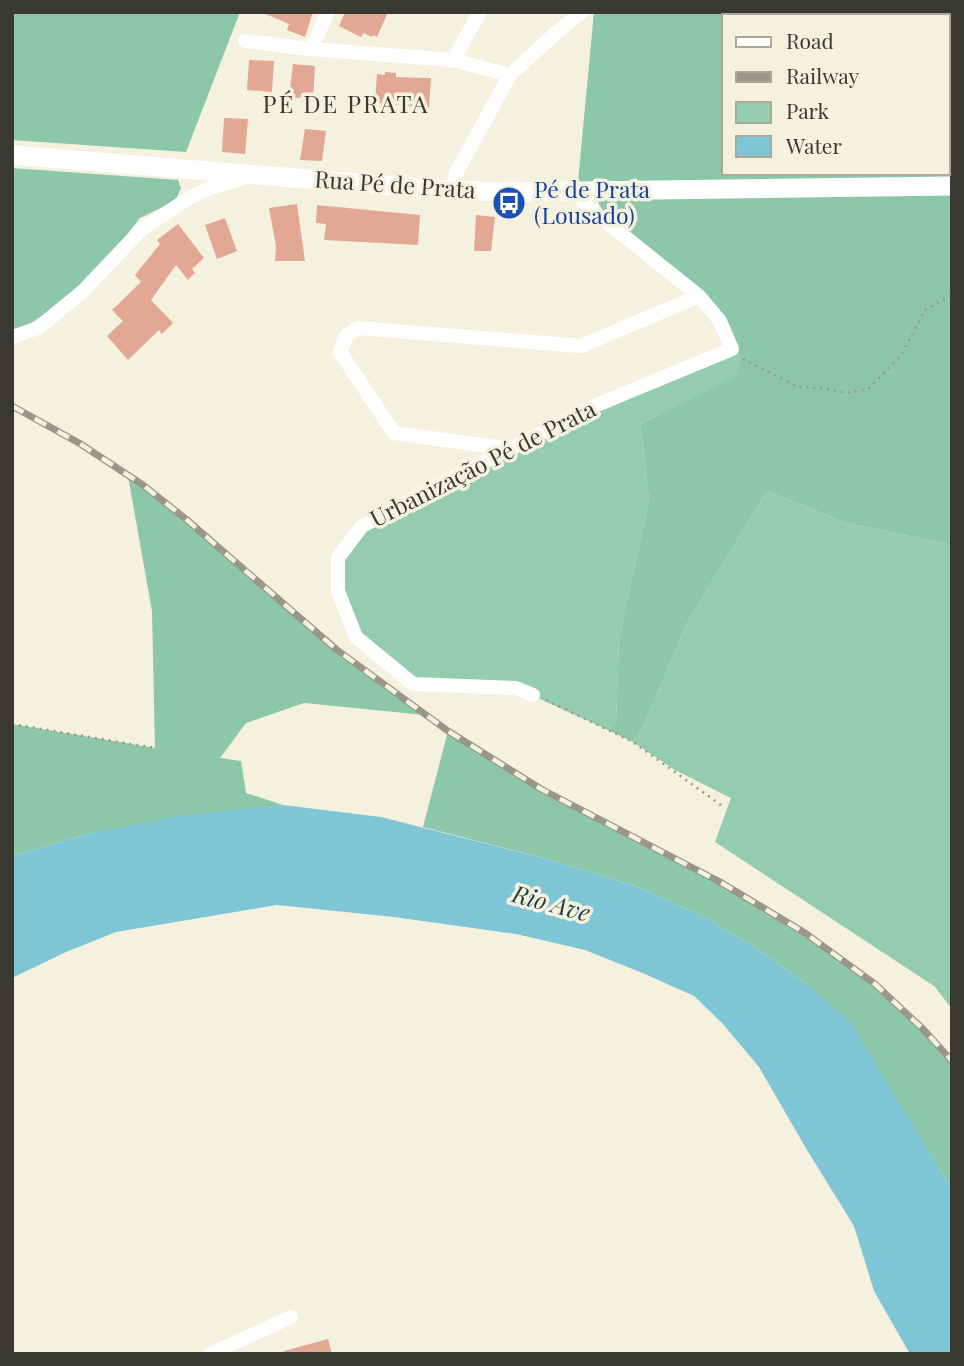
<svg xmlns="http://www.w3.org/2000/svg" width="964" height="1366" font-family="'Playfair Display',serif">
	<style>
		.green { fill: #94ccaf }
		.forest { fill: #8cc7a9; fill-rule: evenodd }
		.water { fill: #7ec6d6 }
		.building { fill: #e2a893 }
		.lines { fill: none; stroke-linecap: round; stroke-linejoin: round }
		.path { stroke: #9a998b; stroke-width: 2.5; stroke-dasharray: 2 5; stroke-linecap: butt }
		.street { stroke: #fff; stroke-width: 14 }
		.secondary { stroke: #fff; stroke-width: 19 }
		.rail-casing { stroke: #99978a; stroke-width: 7 }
		.rail { stroke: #f4f2df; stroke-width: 4.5; stroke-dasharray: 13; stroke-linecap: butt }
		.labels { text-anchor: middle; stroke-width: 7; stroke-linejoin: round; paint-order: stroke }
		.street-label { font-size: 23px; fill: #393831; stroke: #f4f2df }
		.transit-label { font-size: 23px; fill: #164399; stroke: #f4f2df; text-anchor: start }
		.neighbourhood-label { font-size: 24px; letter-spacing: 2px; fill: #393831; stroke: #f4f2df }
		.water-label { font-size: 24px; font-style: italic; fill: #1d3f47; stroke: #f4f2df }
	</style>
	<rect width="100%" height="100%" fill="#f4f2df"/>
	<g class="green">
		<polygon points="732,349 740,356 740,374 640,424 649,500 619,638 616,724 610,731 516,688 413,684 356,637 338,591 338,558 362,526 437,486"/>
		<polygon points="767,491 846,523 952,545 952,1009 934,986 715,842 731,798 675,770 633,742 644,725 688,621"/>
	</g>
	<g class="forest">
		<polygon points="12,12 240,12 186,152 12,140"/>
		<path d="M594,12h358v174l-375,6zM724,16h224v157h-224z"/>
		<polygon points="12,168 178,180 181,188 175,201 140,218 82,292 26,326 12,331"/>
		<polygon points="952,191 952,545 846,523 767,491 688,621 644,725 633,742 610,731 616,723 619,638 649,500 640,424 739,374 740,356 732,349 720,321 608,223 597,199"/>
		<polygon points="128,476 237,563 337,650 424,715 304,703 246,723 220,758 241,761 246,793 283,805 92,833 12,856 12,724 155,748 152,611"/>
		<path d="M448,731c44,27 87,55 132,79 66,35 134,66 197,105 66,40 123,89 175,146v128l-102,-166 -46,-41 -50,-35 -52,-31 -64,-29 -91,-28 -124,-32z"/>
	</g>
	<polygon class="water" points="283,805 381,817 547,859 638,887 702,916 754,947 804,982 850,1022 952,1189 952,1354 910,1354 874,1291 854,1226 807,1150 759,1067 722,1023 694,996 645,974 585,950 516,934 394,917 277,905 116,932 66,952 12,978 12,856 92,833 186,815"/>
	<g class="building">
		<polygon points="261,12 313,12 305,37 287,30 289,24"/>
		<polygon points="345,12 388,12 377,37 373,35 372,37 364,33 361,37 339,26"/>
		<polygon points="249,60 274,61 272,92 247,90"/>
		<polygon points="293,64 315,66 313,99 289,97"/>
		<polygon points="385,72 396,73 396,77 431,78 429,108 375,103 377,74 385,75"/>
		<polygon points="224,118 248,119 245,154 222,152"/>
		<polygon points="305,129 326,131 322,161 300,160"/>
		<polygon points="297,204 305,261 275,261 276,246 269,208"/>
		<polygon points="317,205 420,215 418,245 324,240 326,224 316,223"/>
		<polygon points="476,215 495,217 491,251 474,251"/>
		<polygon points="225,218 237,251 217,259 205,225"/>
		<polygon points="178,224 204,258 192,269 195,273 188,280 176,265 151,300 173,323 162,334 159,330 128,360 107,336 123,321 112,310 141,282 135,275 160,244 157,240"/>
		<polygon points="328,1339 332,1354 285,1354 284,1351"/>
	</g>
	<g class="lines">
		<g class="path">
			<polyline points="743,359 798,387 822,388 847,393 868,389 900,357 925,310 952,295"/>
			<polyline points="546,700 633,742 725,808"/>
			<polyline points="12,724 155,748"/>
		</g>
		<g class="street">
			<polyline points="813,12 839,16"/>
			<polyline points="245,41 311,49 453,60 510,75"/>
			<polyline points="311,49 328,12"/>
			<polyline points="453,60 480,12"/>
			<polyline points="452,190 456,173 510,75 557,32 582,12"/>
			<polyline points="12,337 38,328 82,292 141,230 189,198 210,188 247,177"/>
			<polyline points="511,449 394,433 340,352 347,335 357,328 581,346 699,296"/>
			<polyline points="533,695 516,688 413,684 356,637 338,591 338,558 362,526 437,486 592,407 732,349 720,321 699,296 584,204 577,192"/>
			<polyline points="210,1354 291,1317"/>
		</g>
		<polyline class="secondary" points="12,155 431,189 499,192 952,186"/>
		<defs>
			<polyline id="rail" points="12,406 79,443 143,485 187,520 337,650 448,731 541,789 720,882 805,933 875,984 924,1030 952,1061"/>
		</defs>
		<use href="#rail" class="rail-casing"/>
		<use href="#rail" class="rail"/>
	</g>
	<defs>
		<symbol id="bus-disc" viewBox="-11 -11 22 22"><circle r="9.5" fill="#1a4fb4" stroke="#f4f2df"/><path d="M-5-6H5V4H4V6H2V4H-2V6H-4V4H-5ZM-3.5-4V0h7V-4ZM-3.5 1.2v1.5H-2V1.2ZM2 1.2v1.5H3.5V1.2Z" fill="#fff"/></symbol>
	</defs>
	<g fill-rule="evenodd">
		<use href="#bus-disc" x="490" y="184" width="38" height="38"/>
	</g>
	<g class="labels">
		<g class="street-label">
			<text transform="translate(395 185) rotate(4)" y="8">Rua Pé de Prata</text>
			<text transform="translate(483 464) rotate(-27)" y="8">Urbanização Pé de Prata</text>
		</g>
		<g class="transit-label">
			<text x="534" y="198">Pé de Prata<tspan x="534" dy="26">(Lousado)</tspan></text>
		</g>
		<g class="neighbourhood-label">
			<text x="346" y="113">PÉ DE PRATA</text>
		</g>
		<g class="water-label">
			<text transform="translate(551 904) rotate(15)" y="8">Rio Ave</text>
		</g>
	</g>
	<rect width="964" height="1366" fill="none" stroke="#393831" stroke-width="28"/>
	<rect x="722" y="14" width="228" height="161" fill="#f4f2df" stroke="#a9a899" stroke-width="2"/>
	<rect x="736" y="37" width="35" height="10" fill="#ffffff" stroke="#a9a899" stroke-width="2"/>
	<text x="786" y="49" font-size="21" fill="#393831">Road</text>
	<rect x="736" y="72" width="35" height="10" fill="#99978a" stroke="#a9a899" stroke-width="2"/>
	<text x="786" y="84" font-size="21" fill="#393831">Railway</text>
	<rect x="736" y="102" width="35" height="21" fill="#94ccaf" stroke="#a9a899" stroke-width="2"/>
	<text x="786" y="119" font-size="21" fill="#393831">Park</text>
	<rect x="736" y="136" width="35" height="21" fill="#7ec6d6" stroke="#a9a899" stroke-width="2"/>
	<text x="786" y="154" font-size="21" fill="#393831">Water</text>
</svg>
